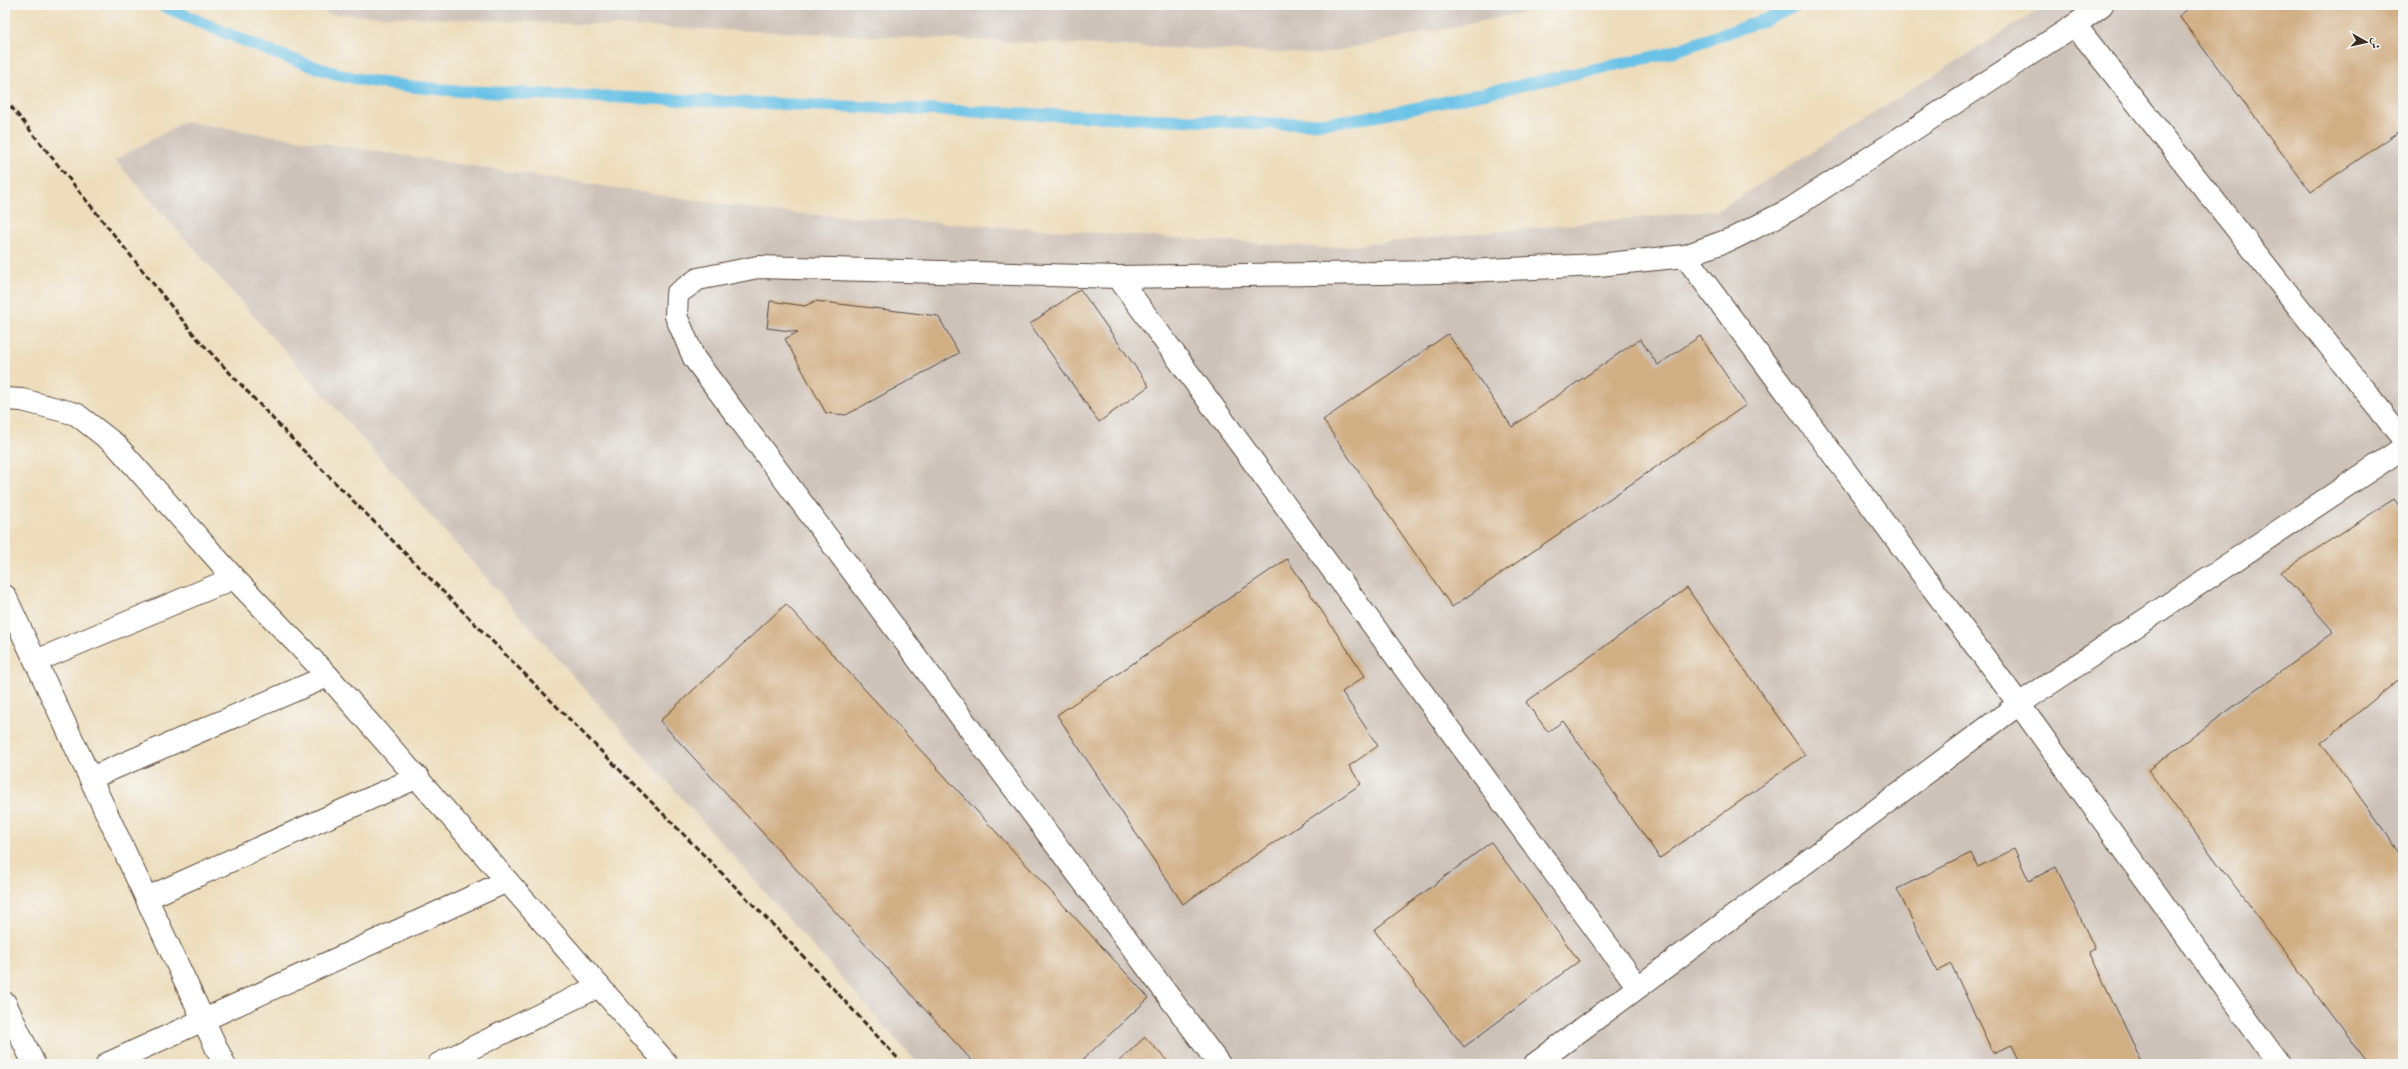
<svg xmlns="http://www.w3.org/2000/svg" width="2408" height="1069" font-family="Cardo,Amiri,serif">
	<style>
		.industrial { fill: #cdc2b9 }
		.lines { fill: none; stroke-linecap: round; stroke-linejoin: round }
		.stream { stroke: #6ac2e7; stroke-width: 12 }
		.building { fill: #d1af85 }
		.lane-casing { stroke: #564536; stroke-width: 24 }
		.street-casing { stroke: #564536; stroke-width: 24 }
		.lane { stroke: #fff; stroke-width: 22 }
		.street { stroke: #fff; stroke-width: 22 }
		.rail { stroke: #3b2a1e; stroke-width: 3; stroke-dasharray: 6 3; stroke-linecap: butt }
	</style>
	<rect width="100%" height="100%" fill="#f6f6f2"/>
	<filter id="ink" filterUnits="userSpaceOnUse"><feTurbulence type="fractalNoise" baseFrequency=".025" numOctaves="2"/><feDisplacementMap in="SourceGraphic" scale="8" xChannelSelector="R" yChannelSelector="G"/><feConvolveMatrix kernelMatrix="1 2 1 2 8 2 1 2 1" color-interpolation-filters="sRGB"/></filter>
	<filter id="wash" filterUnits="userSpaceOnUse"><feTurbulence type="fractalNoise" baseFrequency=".012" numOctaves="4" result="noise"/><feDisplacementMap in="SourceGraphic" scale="16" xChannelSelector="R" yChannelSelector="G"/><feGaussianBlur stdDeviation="0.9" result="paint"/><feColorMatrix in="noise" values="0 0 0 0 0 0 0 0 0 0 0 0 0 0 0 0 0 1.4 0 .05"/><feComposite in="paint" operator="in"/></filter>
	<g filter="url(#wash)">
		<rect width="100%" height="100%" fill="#edddbc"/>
		<g class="industrial">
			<polygon points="311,5 1561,5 1320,54 328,14"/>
			<polygon points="2046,5 2403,5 2403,1064 918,1064 115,160 184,122 773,212 1328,248 1719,210"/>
		</g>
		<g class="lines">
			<g class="stream">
				<path d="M161,5c56,24 112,50 170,67 43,13 87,15 130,19l820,33 43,-1 54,-7 288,-62 101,-35 31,-14"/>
				<polyline points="5,6 7,5"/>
			</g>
		</g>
		<g id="blocks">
			<g class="building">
				<polygon points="2193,5 2403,5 2403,129 2311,192 2179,16"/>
				<polygon points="1080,289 1149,386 1099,422 1030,324"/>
				<polygon points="770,301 805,306 815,301 938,316 959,353 846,415 826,413 785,339 798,332 767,328"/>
				<polygon points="1448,334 1512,427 1640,339 1658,365 1700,336 1746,405 1452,607 1323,420"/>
				<polygon points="2394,499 2403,511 2403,676 2321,743 2403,857 2403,1064 2368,1064 2148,770 2334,632 2281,572"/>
				<polygon points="1287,559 1365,676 1342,692 1378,746 1349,766 1361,784 1183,904 1057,715"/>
				<polygon points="1687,588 1805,755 1660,858 1563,721 1548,732 1526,702"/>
				<polygon points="786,604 1149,998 1080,1062 1082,1064 975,1064 660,721"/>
				<polygon points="1491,842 1579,961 1464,1047 1374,930"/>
				<polygon points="2014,849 2029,881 2056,867 2095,949 2089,952 2143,1064 2021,1064 2012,1045 1993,1053 1951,964 1937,971 1897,889 1971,853 1978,867"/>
				<polygon points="1145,1037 1170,1064 1116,1064"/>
			</g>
		</g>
	</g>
	<g filter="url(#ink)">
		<use href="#blocks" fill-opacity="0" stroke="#564536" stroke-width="1"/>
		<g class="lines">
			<defs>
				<g id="lane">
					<polyline points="2075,25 2403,439"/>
					<polyline points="1685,256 2019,704 2279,1064"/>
					<polyline points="1118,277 1638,987"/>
					<polyline points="1219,1064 694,358 676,316 677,294 698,279 758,267 1118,277 1445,272 1598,265 1685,256 1734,238 1789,210 2075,25 2102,5"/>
					<polyline points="1535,1064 2019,704 2403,448"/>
				</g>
				<g id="street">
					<polyline points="5,399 22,400 76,414 116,445 234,578 328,676 667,1064"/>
					<polyline points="5,596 224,1064"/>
					<polyline points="36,661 234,578"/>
					<polyline points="91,778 328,676"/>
					<polyline points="147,898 418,777"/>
					<polyline points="5,1003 34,1064"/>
					<polyline points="107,1064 507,881"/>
					<polyline points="439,1064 599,986"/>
				</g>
			</defs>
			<use href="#lane" class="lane-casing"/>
			<use href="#street" class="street-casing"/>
			<use href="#lane" class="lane"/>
			<use href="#street" class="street"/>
			<polyline class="rail" points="5,99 196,337 293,440 789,941 903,1064"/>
		</g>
	</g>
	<rect width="2408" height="1069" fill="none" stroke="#f6f6f2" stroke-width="20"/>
	<g transform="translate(2366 42) rotate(98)" stroke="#f6f6f2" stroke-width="3" paint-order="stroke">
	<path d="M0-3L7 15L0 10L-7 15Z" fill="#3b2a1e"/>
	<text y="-6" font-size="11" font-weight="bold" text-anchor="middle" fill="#3b2a1e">ش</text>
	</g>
</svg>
